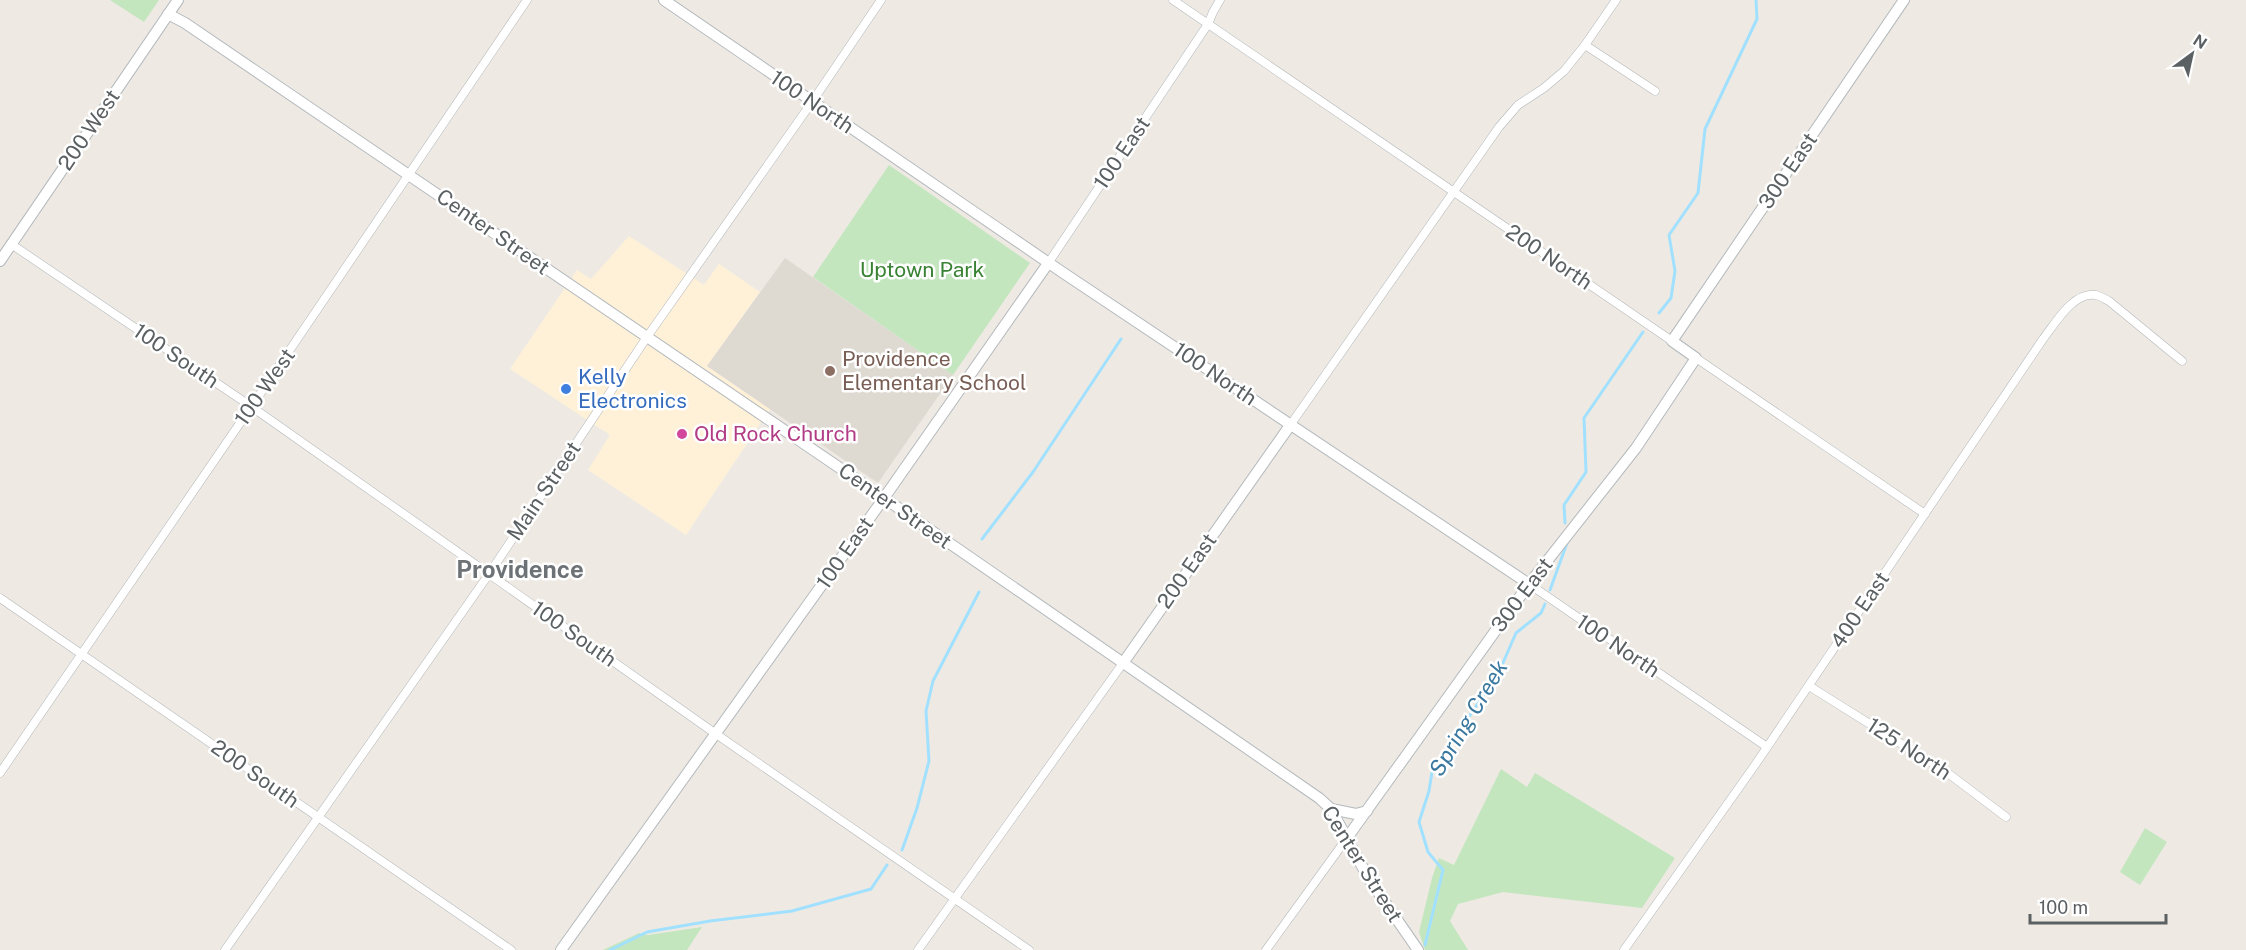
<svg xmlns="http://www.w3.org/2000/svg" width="2246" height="950" font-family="'Public Sans',sans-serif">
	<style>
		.commercial { fill: #fef1d8 }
		.education { fill: #ded9d1 }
		.green { fill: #c3e6bf }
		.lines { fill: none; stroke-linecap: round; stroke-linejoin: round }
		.stream { stroke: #a1e1ff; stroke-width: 3 }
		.street-casing { stroke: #b3b6ba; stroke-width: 9 }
		.secondary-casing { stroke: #b4b9bd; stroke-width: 12 }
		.street { stroke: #fff; stroke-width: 8 }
		.secondary { stroke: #fff; stroke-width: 10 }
		.education-dot { fill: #8d6e63; stroke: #fff; stroke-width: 2 }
		.shop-dot { fill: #3f7fe0; stroke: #fff; stroke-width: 2 }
		.hotel-dot { fill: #d1479c; stroke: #fff; stroke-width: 2 }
		.labels { text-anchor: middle; stroke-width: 5; stroke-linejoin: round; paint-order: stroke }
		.street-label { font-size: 21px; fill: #5b6063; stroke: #fff }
		.park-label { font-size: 21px; fill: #398233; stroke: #fff }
		.education-label { font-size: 21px; fill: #785e54; stroke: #fff; text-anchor: start }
		.shop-label { font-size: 21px; fill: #366cbe; stroke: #fff; text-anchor: start }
		.hotel-label { font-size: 21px; fill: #b23c85; stroke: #fff; text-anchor: start }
		.water-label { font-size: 22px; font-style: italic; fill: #39779f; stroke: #fff }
		.quarter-label { font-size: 24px; font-weight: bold; fill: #6c7275; stroke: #fff }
	</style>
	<rect width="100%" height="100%" fill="#eeeae3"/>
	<polygon class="commercial" points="629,236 704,285 719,264 760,292 707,366 770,409 686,535 588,470 610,435 510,369 577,270 591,279"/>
	<polygon class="education" points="785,258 953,375 878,483 707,366"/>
	<g class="green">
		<polygon points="110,0 159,0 144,22"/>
		<polygon points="889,165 1030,263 953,375 813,277"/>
		<polygon points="1501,769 1527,787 1535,773 1675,858 1642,908 1503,892 1458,904 1450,921 1468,950 1425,950 1419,932 1432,878 1439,858 1454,865"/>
		<polygon points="2145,828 2167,842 2140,885 2120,872"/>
		<polygon points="702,927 687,950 603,950 639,933 648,935"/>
	</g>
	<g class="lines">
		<g class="stream">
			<polyline points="1659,313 1671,298 1675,271 1669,235 1698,193 1705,129 1757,19 1756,0"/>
			<polyline points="1565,523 1564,505 1586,472 1584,418 1643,332"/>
			<polyline points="982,539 1033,472 1121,339"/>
			<polyline points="1550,590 1567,543"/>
			<polyline points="902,850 917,808 929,761 926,711 933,681 979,592"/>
			<polyline points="1425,945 1443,870 1428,852 1419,822 1429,791 1432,772 1499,672 1516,633 1541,613 1545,604"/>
			<polyline points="610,950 647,932 710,921 792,911 871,889 887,865"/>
		</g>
		<defs>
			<g id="street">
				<polyline points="1173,0 1672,341"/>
				<polyline points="1585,45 1655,91"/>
				<polyline points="11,244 252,407 716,734 1029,950"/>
				<polyline points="1049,262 1208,24 1213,12 1220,0"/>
				<polyline points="1696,358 1925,514"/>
				<polyline points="1291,424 1499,127 1518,105 1544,88 1564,71 1585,45 1616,0"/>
				<polyline points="1529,584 1767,747"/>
				<polyline points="0,598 511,950"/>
				<polyline points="1809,686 1945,771 2006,817"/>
				<polyline points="0,773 262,391 527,0"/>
				<polyline points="225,950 489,574 647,337 812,102 881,0"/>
				<polyline points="918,950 1123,663"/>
				<polyline points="1266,950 1347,838"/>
				<path d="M1624,950l131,-185 288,-426c12,-15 30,-48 53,-44 4,1 9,4 13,6l73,60"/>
			</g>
			<g id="secondary">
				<polyline points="664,0 1062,272 1529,584"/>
				<polyline points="168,14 185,23 884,498 1319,798 1331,809 1369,879 1418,950"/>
				<polyline points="0,261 178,0"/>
				<polyline points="1123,663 1291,424"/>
				<polyline points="1331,809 1356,814 1367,811"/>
				<polyline points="1347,838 1529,584 1636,448 1696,358 1672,341 1904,0"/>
				<polyline points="561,950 884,498 1049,262"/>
			</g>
		</defs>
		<use href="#street" class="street-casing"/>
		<use href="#secondary" class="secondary-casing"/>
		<use href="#street" class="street"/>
		<use href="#secondary" class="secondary"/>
	</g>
	<circle class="education-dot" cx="830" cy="371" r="6"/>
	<circle class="shop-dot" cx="566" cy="389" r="6"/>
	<circle class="hotel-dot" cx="682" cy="434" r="6"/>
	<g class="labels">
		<g class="street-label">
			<text transform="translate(812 102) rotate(34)" y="7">100 North</text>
			<text transform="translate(89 130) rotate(-56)" y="7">200 West</text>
			<text transform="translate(1122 153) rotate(-56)" y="7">100 East</text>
			<text transform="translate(1788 171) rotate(-56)" y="7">300 East</text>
			<text transform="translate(493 232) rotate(35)" y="7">Center Street</text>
			<text transform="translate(1549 257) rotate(34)" y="7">200 North</text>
			<text transform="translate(176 356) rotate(34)" y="7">100 South</text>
			<text transform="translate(1215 374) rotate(34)" y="7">100 North</text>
			<text transform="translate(265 387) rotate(-55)" y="7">100 West</text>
			<text transform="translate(544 491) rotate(-56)" y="7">Main Street</text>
			<text transform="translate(895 506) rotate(35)" y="7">Center Street</text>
			<text transform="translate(845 553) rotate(-55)" y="7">100 East</text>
			<text transform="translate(1187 571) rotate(-55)" y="7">200 East</text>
			<text transform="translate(1522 595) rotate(-53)" y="7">300 East</text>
			<text transform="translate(1860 610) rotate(-56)" y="7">400 East</text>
			<text transform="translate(574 634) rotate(35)" y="7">100 South</text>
			<text transform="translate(1618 646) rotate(34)" y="7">100 North</text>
			<text transform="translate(1909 749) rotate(33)" y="7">125 North</text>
			<text transform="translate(255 774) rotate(35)" y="7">200 South</text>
			<text transform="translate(1362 864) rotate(58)" y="7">Center Street</text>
		</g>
		<g class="park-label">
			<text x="922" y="277">Uptown Park</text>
		</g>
		<g class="education-label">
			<text x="842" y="366">Providence<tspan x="842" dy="24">Elementary School</tspan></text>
		</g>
		<g class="shop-label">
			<text x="578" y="384">Kelly<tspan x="578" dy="24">Electronics</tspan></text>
		</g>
		<g class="hotel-label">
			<text x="694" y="441">Old Rock Church</text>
		</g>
		<g class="water-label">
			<text transform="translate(1468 718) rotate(-59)" y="8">Spring Creek</text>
		</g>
		<g class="quarter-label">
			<text x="520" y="578">Providence</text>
		</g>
	</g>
	<g transform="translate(2192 54) rotate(33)" stroke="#ffffff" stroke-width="4.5" paint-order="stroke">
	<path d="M0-4.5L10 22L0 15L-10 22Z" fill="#5b6063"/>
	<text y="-9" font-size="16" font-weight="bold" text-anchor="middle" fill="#5b6063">N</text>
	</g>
	<path d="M2030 914v9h136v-9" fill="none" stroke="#5b6063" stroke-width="3"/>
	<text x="2039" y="914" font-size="18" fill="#5b6063" stroke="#ffffff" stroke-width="4.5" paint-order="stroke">100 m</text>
</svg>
